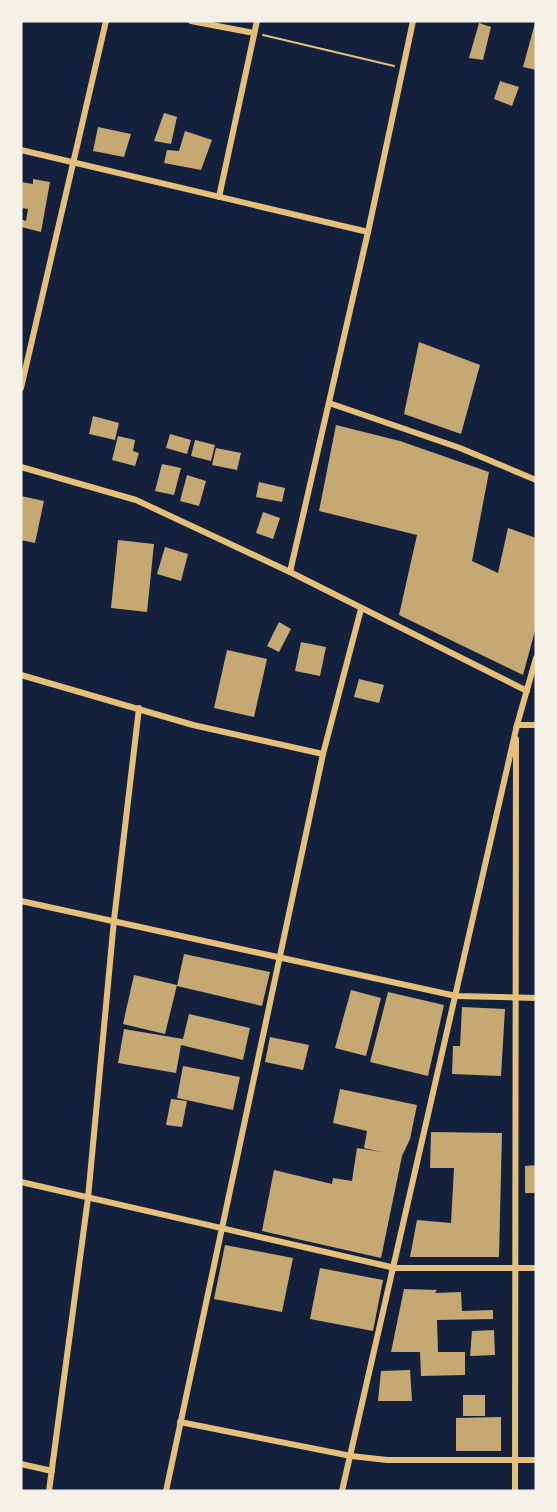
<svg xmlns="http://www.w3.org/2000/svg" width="557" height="1512" font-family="Commissioner,sans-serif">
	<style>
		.building { fill: #c6a872 }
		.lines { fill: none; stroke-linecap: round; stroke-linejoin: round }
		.path { stroke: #e5c07b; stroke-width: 2 }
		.minor { stroke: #e5c07b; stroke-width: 6 }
	</style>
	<rect width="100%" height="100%" fill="#14213d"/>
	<g class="building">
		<polygon points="479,23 491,27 483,60 469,58"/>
		<polygon points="535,23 536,23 536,70 523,67"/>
		<polygon points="500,81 519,87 512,106 494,99"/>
		<polygon points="164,113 177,117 171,144 154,141"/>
		<polygon points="98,127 131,134 124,157 93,151"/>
		<polygon points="185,131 212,140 201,170 164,163 167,150 179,151"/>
		<polygon points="33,179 50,182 41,232 21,227 21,219 26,221 28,209 21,208 21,182 33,184"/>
		<polygon points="419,342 480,365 461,434 404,414"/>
		<polygon points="93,416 119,423 115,440 89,434"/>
		<polygon points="336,425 400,441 489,472 472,561 498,573 508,528 536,538 536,627 523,675 399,615 417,535 319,511"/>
		<polygon points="170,434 191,440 187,454 166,448"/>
		<polygon points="118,436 135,440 133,451 139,453 135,466 112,460"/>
		<polygon points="195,440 215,445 211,461 191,456"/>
		<polygon points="216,448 241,453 237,470 212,465"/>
		<polygon points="162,464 181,468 174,495 155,491"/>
		<polygon points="187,475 206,481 199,506 180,501"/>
		<polygon points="259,482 285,488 282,502 256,497"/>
		<polygon points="21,496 44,501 35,543 21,540"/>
		<polygon points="263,512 280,518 273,539 256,533"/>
		<polygon points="118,540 154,544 147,612 111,608"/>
		<polygon points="165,547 188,554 181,581 157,574"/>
		<polygon points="279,622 291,629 279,652 267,646"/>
		<polygon points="301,642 326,647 320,676 295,671"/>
		<polygon points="227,650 267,659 254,717 214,708"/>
		<polygon points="359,679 384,685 379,703 354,697"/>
		<polygon points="184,954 270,972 262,1006 177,986"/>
		<polygon points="134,975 177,985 165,1034 123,1024"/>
		<polygon points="351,990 381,998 366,1056 335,1048"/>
		<polygon points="388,992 444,1005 428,1076 370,1062"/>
		<polygon points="462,1007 505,1009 501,1076 452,1074 453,1046 460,1046"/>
		<polygon points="189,1014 250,1028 243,1060 181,1045 176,1073 118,1063 124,1029 183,1039"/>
		<polygon points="270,1037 309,1045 303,1070 265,1062"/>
		<polygon points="183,1066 240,1077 233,1110 177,1098"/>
		<polygon points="340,1089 417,1105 410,1139 402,1156 381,1258 262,1231 274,1170 332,1184 333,1178 352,1181 357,1148 382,1152 364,1148 367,1131 333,1123"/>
		<polygon points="171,1099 187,1101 182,1127 166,1125"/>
		<polygon points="431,1132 502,1133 499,1257 410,1257 417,1220 451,1223 454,1168 430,1168"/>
		<polygon points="536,1165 536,1193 525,1193 525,1166"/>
		<polygon points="225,1245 293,1258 282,1312 214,1299"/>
		<polygon points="320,1268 383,1280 373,1331 310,1319"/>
		<polygon points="404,1289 437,1290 435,1293 461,1292 462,1311 493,1310 493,1319 437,1320 438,1352 465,1352 465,1375 421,1376 420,1352 391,1352"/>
		<polygon points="494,1330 495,1355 470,1356 472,1331"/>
		<polygon points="410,1370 412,1401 378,1401 381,1371"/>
		<rect x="463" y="1395" width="22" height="21"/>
		<polygon points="501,1417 501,1451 456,1451 456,1418"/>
	</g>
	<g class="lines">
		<polyline class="path" points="263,35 394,66"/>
		<g class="minor">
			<polyline points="191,21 254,33"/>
			<polyline points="21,150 368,232"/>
			<polyline points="219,197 257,21"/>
			<polyline points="21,388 106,21"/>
			<polyline points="329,403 460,448 536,480"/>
			<polyline points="21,467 136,500 290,572 527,691"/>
			<polyline points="290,572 368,232 413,21"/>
			<polyline points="21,675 193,725 323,754"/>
			<polyline points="516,729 517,725 536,725"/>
			<polyline points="21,901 456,996 536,998"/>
			<polyline points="21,1182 395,1268 536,1268"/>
			<polyline points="180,1422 351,1456 387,1460 536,1460"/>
			<polyline points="21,1464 52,1471"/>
			<polyline points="49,1491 88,1198 114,920 139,708"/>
			<polyline points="166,1491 323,754 361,609"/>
			<polyline points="342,1491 517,725 536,658"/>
			<polyline points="515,1491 516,739"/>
		</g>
	</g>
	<rect width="557" height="1512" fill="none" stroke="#f6f1e7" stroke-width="45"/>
</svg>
